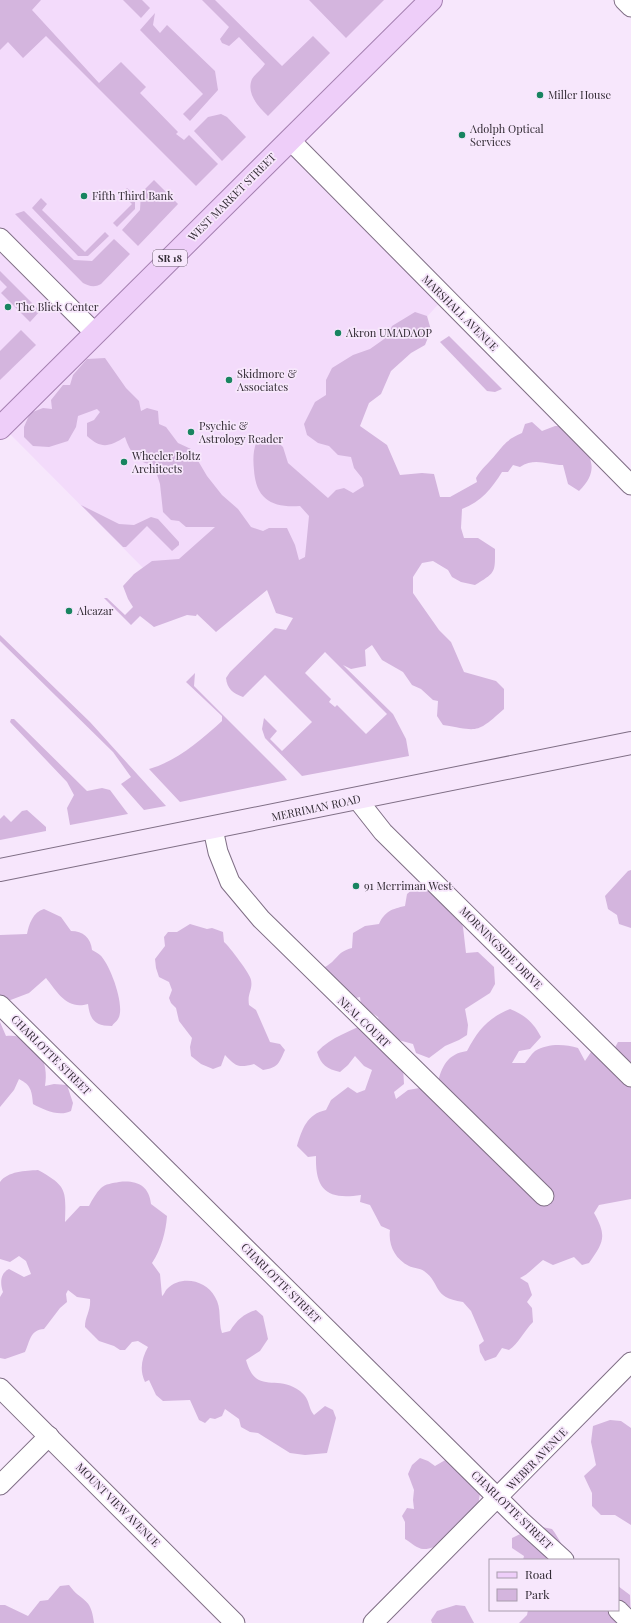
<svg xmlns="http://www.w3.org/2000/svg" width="631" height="1623" font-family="'Playfair Display',serif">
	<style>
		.built { fill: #f3dbfb }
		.green { fill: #d4b5de; fill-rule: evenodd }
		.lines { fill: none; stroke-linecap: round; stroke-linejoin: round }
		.street-casing { stroke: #7f6e85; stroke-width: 21 }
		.secondary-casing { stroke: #7f6e85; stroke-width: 24 }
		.primary-casing { stroke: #a580b1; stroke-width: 24 }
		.street { stroke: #fff; stroke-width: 19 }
		.secondary { stroke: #f7e6fc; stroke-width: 22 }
		.primary { stroke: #eecef9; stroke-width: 22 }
		.poi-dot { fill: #188460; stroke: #f7e7fc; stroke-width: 1.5 }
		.labels { text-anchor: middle; stroke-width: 3.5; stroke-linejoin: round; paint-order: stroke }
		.shield { fill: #f7e7fc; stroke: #6d6370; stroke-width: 1 }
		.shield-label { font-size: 10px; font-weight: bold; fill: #322b34 }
		.poi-label { font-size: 11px; fill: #322b34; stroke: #f7e7fc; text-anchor: start }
		.street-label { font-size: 11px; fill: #322b34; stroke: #f7e7fc }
	</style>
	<rect width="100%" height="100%" fill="#f7e7fc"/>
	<g class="built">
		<polygon points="16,0 431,0 0,428 0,45 9,35 0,16"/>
		<polygon points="289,144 443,299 331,423 395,482 297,584 164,589 5,429"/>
	</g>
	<g class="green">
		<polygon points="0,0 41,0 32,10 99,83 121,62 146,87 140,93 178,132 176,134 184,140 189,135 218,164 196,186 46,36 23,58 8,42 0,50"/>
		<polygon points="123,0 142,0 150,8 141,18"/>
		<path d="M202,0h13l67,66 31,-30 17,17 -62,63c-10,-10 -22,-22 -16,-37 3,-5 10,-10 13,-15l-26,-27 -10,9 -7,-3 -2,-4 9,-12z"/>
		<polygon points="309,0 384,0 346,38"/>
		<polygon points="155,13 153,25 160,33 167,25 215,71 218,90 190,121 183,114 203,94 140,30"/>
		<polygon points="221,114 227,117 246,137 222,161 194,131 208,117"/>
		<polygon points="154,180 178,204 138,246 122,230 140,210 141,193"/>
		<polygon points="127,188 135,195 135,209 117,227 113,223 132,204 122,194"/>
		<polygon points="41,198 47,204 42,210 85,252 105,232 109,236 88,256 78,256 32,208"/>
		<path d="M24,211l50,49 18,1 22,-22 16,15 -29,30c-7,4 -12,2 -18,-1l-68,-69z"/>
		<polygon points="0,271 40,311 30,322 1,293 7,287 0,280"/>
		<path d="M415,312l12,4 4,14 -6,15 -14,8 -20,18 -10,23 -12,9 -9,23 27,19 13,30 22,-2 12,1 6,23h10l27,-15 -1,-4c5,-9 13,-15 20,-24 9,-11 12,-15 26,-21l3,-9 7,-2 10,9 13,-5h11c18,21 40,39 13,65l-11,-7 -5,-19c-16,0 -28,-8 -43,2l-7,-2 -5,7h-6c-10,16 -21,30 -40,37l-1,19 3,10h14l17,11c0,24 1,23 -20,36l-14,-3 -9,-5 -4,-7 -15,-9 -11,2 -9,14v16l26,37 12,12 13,30 32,9 8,8v20c-28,25 -25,22 -61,16l-6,-9 1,-15 -5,-1 -12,-11 -9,-4 -9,-13 -21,-12 -10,-15 -7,5 1,16 -15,3 -8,-4 50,49 13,25 3,17 -107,20 -37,-38 -3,-9 2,-11 13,13 -7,8 12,12 30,-29 -47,-47 -22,22c-10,-4 -16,-8 -17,-19l4,-6 45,-44 11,2 7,-12 -17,-5 -9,-23 -51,42 -19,-18 -1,2 -9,-1 -33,12 -14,-11 -9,9 -27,-27h3l18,17 8,-8 -5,-8 -5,-13 11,-12 18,-13 27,-2 36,-32h-29l-7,-6 -8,-1 -8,-8 -3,-28 -6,-19c-17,-2 -24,-13 -29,-28 -16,10 -24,12 -38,-1v-13l7,-3 6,-8 -3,-3 -19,7 -2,11 -8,14 -19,6 -16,-1 -9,-9v-10l6,-14 13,-5 9,1 -1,-9 12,-15h7l3,-10 14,-16 18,-1 21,30 13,13 2,10 6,-3 11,3 1,13 7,3 12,16 13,6 16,27 15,19 16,14 13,18 12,4 6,-3h18l8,17 4,15 6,-3 4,-41 -9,-10c-27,2 -44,-6 -46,-36 -1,-10 -1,-18 2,-27l17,-5 10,9 5,16 40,35 8,-8 8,-2 9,5 11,-7 -2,-8 -8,-10 -3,-11 -13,-2 -9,-9 -11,-3 -11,-8 -3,-11 11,-22 11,-7v-15l6,-12 21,-13 17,-6 17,-12 5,-11zM325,652l62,62 -21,20 -29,-29 -2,2 -6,-5 2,-3 -26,-26z"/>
		<polygon points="21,330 36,345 0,380 0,351"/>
		<polygon points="449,336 502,389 495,392 487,391 440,342"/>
		<polygon points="81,505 119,524 134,525 151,517 158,519 179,542 179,545 172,551 147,526 126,547 123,547"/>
		<polygon points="0,635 90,722 166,806 144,810 121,784 131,777 113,752 0,641"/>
		<path d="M195,673l-1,13 90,90 3,4 -107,22 -31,-33c28,-8 51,-28 73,-48v-5l-36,-34z"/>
		<polygon points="11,719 14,719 87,791 102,788 110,790 128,814 70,825 67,808 74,795 67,782 10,722"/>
		<polygon points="27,810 46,827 46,831 0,840 0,819 4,815 11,822 22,811"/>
		<polygon points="631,870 631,928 619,924 617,915 608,909 605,896 628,871"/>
		<path d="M430,882l27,27 6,18 3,26 12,-1 16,15 1,17 -5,9 -25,16 3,16 -1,10 -8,5 -14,6 -16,12 -13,-5 -3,-9 -22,-6 -10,-11 -3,-10 -17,-11 -1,-9 -12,3 -25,-25 2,-8c13,-7 11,-15 27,-19l1,-15 12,-7 14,-2c6,-13 13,-15 26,-18l2,-12 12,-10z"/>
		<path d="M44,909l17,8 10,14c12,0 20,7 21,19 3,2 6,3 8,5 10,9 26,52 18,64 -1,2 -5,5 -6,7 -17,0 -22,-6 -24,-22 -21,6 -30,-11 -42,-26l-17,15 -29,11v-69l27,-1c2,-10 6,-22 17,-25z"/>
		<path d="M190,924l17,5 5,-1 11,4 1,10c5,4 27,33 27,38 2,10 -4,13 -2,25l7,5 14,32 10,2 5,6c-6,13 -7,18 -22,20l-9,-6c-15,4 -18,3 -29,-9l-4,11 -8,3 -12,-5 -10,-8 -1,-9 2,-9 -13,-17 -3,-13 -5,-5 -2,-5 3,-8 -3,-8 -10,-5 -3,-9 -1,-9 10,-13 -1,-9 4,-5h9z"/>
		<path d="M510,1009c15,6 23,13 31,28l-11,12 -11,2 -7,12h13c3,-3 6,-9 10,-12 13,-8 30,-7 43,-3l7,13 8,-12 20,2 5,-9h13v157l-32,6 -5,8c13,23 10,29 -5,50l-7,2 -8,-8 -21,8 -10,-5c-8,6 -14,14 -23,18l8,5 4,12 -5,7 5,6 1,14c-9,9 -14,21 -24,28l-7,-2 -6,9 -11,4 -5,-9 -1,-7 5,-4 -13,-30 -8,-9c-32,-5 -21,-18 -39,-31 -4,-3 -11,-3 -15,-5 -14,-7 -21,-21 -19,-36l-9,-4 -11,-21 -10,-3 1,-7c-33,5 -46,-4 -45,-39l-8,1 -11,-11c5,-17 10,-32 29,-36l5,-10 17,-13 9,6 8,-3 7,-20 -8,-4 -9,-10 -7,9 -8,7c-13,-3 -19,-7 -23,-20 15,-16 33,-20 53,-31l33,46 1,17 -10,8 2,7 12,-9 29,-5c5,-19 10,-31 30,-34 11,-21 21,-33 43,-42z"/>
		<path d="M0,1022l6,14c29,-3 44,25 39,50l9,-2 13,1 6,18 -2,8c-12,6 -27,-1 -38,-7 -1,-13 -2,-19 -14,-25l-5,11 -14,17z"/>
		<path d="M38,1170c29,16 28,20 27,52l15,-16h9c3,-6 7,-13 12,-18 4,-4 12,-5 18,-6 17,-2 30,3 32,22l16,12c-1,15 -6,34 -15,47l8,11 2,22c2,-1 3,-5 5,-7 14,-14 39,-9 48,8 7,11 3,24 7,36l8,-2c7,-11 13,-17 26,-21l7,6 5,23 -8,12 -14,9c10,36 31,13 54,31 11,9 7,15 14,24l11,-9 8,4 3,8 -9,35 -22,2 -15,-2 -32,-20 -8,-1 -9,-5 -2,-8 -14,-10 -3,7 -7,3 -5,-1 -5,5 -6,-3 -9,-20 -27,1 -7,-6 -7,-15 -4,2c-6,-13 -3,-24 3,-35l-10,-6 -6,1 -7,8h-5l-6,-4 -15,-5 -14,-14c0,-11 6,-16 5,-28l-13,-2 -9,-7 -2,4 1,8 -7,6 -16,21c-14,1 -14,12 -19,23l-20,7 -5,-1v-61l3,-5c-3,-8 -3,-19 6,-23l15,8 7,-3 -5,-13 -7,-5 -9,6 -10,-3v-77c8,-11 25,-11 38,-12z"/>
		<polygon points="610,1420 621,1421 631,1428 631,1525 615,1515 601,1515 592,1506 592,1493 584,1476 596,1465 591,1442 593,1426"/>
		<path d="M420,1458l8,3 7,5 12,-7 34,30c-2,5 -1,12 -4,17 -7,17 -35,44 -54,43 -5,0 -13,-7 -18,-10v-17l-3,-6 5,-8 7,1 -1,-9 1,-10 -6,-16 4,-9z"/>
		<path d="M537,1526l15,3c8,10 11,21 20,31h-49l1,-4 -12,-8v-10z"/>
		<path d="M69,1585c13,18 22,11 25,38h-94v-18h5l23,11 12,-15 8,-1 12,-14z"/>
		<polygon points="618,1586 630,1595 631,1623 519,1623 527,1615 528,1610 618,1610"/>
		<polygon points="456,1605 465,1606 474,1623 432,1623 431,1620 437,1611"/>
	</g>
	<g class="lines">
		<defs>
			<g id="street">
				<polyline points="624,0 631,7"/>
				<polyline points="290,140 631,485"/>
				<polyline points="0,238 95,333"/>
				<polyline points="357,799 383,832 631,1077"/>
				<polyline points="213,829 218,852 230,882 261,919 544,1196"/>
				<polyline points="0,1005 521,1521 564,1560"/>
				<polyline points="0,1388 235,1623"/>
				<polyline points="0,1485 49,1436"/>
				<polyline points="618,1610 631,1623"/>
				<polyline points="373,1623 631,1362"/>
			</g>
			<polyline id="secondary" points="0,870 631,743"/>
			<polyline id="primary" points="0,428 431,0"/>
		</defs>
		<use href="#street" class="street-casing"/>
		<use href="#secondary" class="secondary-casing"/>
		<use href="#primary" class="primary-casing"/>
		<use href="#street" class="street"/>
		<use href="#secondary" class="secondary"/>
		<use href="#primary" class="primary"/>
	</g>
	<g class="poi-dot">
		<circle cx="540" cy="95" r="4"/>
		<circle cx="462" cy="135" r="4"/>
		<circle cx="84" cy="196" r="4"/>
		<circle cx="8" cy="307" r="4"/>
		<circle cx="338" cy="333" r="4"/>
		<circle cx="229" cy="380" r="4"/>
		<circle cx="191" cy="432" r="4"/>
		<circle cx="124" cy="462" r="4"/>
		<circle cx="69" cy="611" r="4"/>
		<circle cx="356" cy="886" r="4"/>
	</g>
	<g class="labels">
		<rect class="shield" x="153" y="250" width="34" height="16" rx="3"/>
		<g class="shield-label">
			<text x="170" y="262">SR 18</text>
		</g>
		<g class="poi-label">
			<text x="548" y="99">Miller House</text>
			<text x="470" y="133">Adolph Optical<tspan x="470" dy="13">Services</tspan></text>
			<text x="92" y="200">Fifth Third Bank</text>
			<text x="16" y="311">The Blick Center</text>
			<text x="346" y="337">Akron UMADAOP</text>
			<text x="237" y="378">Skidmore &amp;<tspan x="237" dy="13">Associates</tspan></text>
			<text x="199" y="430">Psychic &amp;<tspan x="199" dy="13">Astrology Reader</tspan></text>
			<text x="132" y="460">Wheeler Boltz<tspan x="132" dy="13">Architects</tspan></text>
			<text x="77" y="615">Alcazar</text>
			<text x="364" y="890">91 Merriman West</text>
		</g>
		<g class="street-label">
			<text transform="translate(232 197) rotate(-45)" y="4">WEST MARKET STREET</text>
			<text transform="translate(460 313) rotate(45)" y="4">MARSHALL AVENUE</text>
			<text transform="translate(316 808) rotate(-12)" y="4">MERRIMAN ROAD</text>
			<text transform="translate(501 948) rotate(45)" y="4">MORNINGSIDE DRIVE</text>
			<text transform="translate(364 1022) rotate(44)" y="4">NEAL COURT</text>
			<text transform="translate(51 1055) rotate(45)" y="4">CHARLOTTE STREET</text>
			<text transform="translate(281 1283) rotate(45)" y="4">CHARLOTTE STREET</text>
			<text transform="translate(537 1459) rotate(-46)" y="4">WEBER AVENUE</text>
			<text transform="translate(118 1505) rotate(45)" y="4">MOUNT VIEW AVENUE</text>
			<text transform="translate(512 1510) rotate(44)" y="4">CHARLOTTE STREET</text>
		</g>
	</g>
	<rect x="489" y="1559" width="130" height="52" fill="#f7e7fc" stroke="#a89cac"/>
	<rect x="497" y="1572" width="20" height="6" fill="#eecef9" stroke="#a89cac"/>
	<text x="525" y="1579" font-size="12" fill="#322b34">Road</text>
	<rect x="497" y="1589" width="20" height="12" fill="#d4b5de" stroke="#a89cac"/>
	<text x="525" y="1599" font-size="12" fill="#322b34">Park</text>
</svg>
